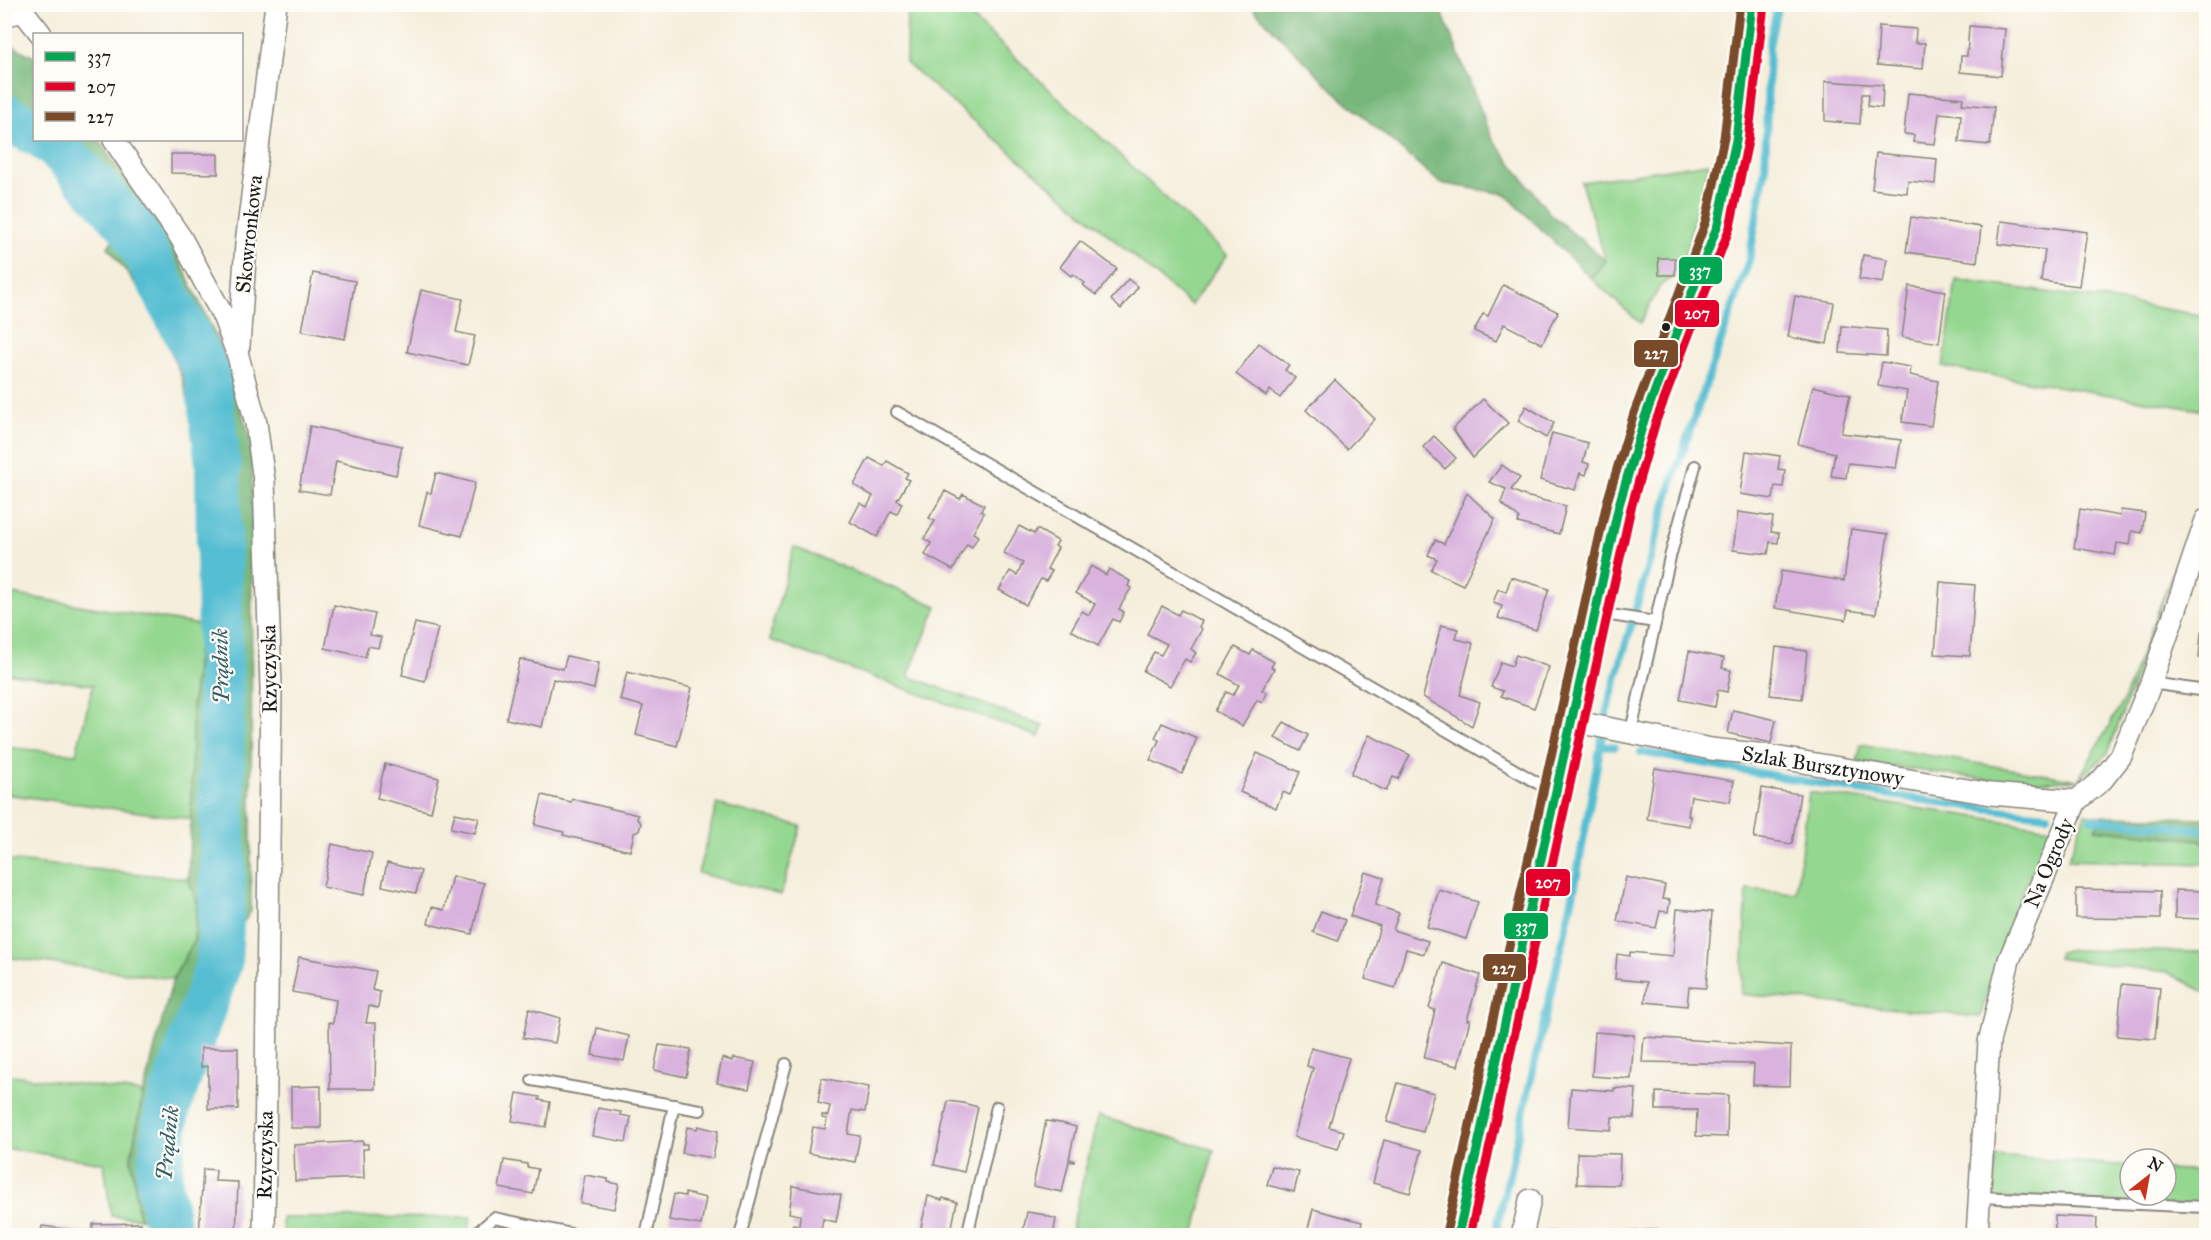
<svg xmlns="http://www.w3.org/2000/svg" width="2211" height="1240" font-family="'IM FELL Great Primer',serif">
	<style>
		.green { fill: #94d790; stroke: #587a56; stroke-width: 1.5 }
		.forest { fill: #77b87a; stroke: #4a6a4b; stroke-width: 1.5 }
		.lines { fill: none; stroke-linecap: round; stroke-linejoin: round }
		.stream { stroke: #55bed2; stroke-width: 8 }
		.river { stroke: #55bed2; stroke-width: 46 }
		.building { fill: #d9b3de }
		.lane-casing { stroke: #88857c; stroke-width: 14 }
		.street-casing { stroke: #88857c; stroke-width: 24 }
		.secondary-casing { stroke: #88857c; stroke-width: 33 }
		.lane { stroke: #fff; stroke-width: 10 }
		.street { stroke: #fff; stroke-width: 21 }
		.secondary { stroke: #fff; stroke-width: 30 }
		.bus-1-casing { stroke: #fdfcf7; stroke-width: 14 }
		.bus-2-casing { stroke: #fdfcf7; stroke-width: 14 }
		.bus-3-casing { stroke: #fdfcf7; stroke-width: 14 }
		.bus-1 { stroke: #00a651; stroke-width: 9 }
		.bus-2 { stroke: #e4002b; stroke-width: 9 }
		.bus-3 { stroke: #7a4b2a; stroke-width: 9 }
		.bus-dot { fill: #1c1c1c; stroke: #fdfcf7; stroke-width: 2 }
		.labels { text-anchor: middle; stroke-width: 4.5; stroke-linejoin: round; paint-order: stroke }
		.street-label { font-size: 21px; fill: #1c1c1c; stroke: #fdfcf7 }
		.water-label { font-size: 22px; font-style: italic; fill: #335d65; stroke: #fdfcf7 }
		.line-badge { stroke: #fdfcf7; stroke-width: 2 }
		.badge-label { font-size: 16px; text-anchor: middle; font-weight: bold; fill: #fff }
	</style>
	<rect width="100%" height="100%" fill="#fdfcf7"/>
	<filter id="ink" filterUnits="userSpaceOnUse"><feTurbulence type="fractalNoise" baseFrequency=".0167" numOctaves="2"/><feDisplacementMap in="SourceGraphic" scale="12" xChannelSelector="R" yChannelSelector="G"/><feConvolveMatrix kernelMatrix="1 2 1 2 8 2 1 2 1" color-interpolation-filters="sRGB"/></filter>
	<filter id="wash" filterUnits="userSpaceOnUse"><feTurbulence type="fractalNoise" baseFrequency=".008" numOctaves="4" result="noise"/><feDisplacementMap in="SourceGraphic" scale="24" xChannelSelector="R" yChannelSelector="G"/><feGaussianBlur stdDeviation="1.35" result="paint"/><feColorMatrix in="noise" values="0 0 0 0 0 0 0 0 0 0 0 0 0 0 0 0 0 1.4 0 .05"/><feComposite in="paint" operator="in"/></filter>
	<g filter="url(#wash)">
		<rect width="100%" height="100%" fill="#f5eedb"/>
		<g class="green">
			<polygon points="907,5 959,5 1227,255 1191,305 906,63"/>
			<polygon points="1709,163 1681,271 1660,286 1640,323 1591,278 1606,261 1581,182"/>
			<polygon points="1956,280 2122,302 2206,316 2206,411 1943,367"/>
			<polygon points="794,547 937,606 908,676 1043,726 1039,737 770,640 772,626"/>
			<polygon points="2177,562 2108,753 2078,780 2012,783 1857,762 1861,744 2078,780 2123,701"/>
			<polygon points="5,593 200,625 192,707 191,819 5,794 4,747 76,754 93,685 5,673"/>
			<polygon points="1809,792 2051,828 2018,901 1980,1017 1741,994 1747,889 1796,893"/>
			<polygon points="717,804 801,826 781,895 698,873"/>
			<polygon points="2085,814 2102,816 2096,828 2202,840 2206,846 2206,864 2068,860"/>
			<polygon points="5,860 188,879 197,902 194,941 173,979 5,957"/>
			<polygon points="2074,950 2206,952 2206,993 2167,972 2057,958 2059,952"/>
			<polygon points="4,1074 143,1093 131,1158 139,1218 111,1216 104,1163 5,1148"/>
			<polygon points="1098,1116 1214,1150 1194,1235 1070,1235"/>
			<polygon points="1995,1156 2130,1166 2130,1195 2166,1195 2166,1169 2206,1171 2206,1207 1994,1198"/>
			<polygon points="471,1217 467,1236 283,1235 282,1218"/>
		</g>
		<g class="forest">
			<polygon points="1257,5 1439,5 1492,138 1549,213 1606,261 1591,278 1505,194 1440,183 1334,91 1254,10"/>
			<polygon points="13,46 34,57 34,140 98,140 170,240 225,356 252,445 251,911 234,936 183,1086 169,1145 171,1221 187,1228 188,1235 158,1235 154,1220 139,1218 131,1158 143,1093 173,979 194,941 197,902 188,879 191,819 192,707 200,625 195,425 182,378 151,305 108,247 115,236 82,188 5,123 5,48"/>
			<polygon points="2102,816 2206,818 2206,846 2201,840 2095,829"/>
		</g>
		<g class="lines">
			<g class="stream">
				<polyline points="1600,745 1614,747"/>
				<path d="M1641,752c135,24 269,50 406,63"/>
				<polyline points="2091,819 2206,830"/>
				<polyline points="1495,1236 1573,896 1607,710 1672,482 1749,260 1765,169 1769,46 1778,4"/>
			</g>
			<g class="river">
				<polyline points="4,116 34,132"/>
				<polyline points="47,140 54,143 133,229 207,373 218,465 223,883 219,963 167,1110 159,1177 169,1236"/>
			</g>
		</g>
		<g id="blocks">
			<g class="building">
				<polygon points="1879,26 1916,29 1915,43 1925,43 1923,69 1877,65"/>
				<polygon points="1969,26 2005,29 2001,76 1960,72 1961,56 1967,56"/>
				<polygon points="1825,81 1883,85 1882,108 1868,106 1869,94 1862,94 1860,124 1825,121"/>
				<polygon points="1908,93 1963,98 1962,104 1994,107 1990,145 1959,142 1961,115 1939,113 1935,144 1913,142 1914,135 1904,134"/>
				<polygon points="1876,153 1937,159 1935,184 1908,181 1907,193 1872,189"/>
				<polygon points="171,154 218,154 218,174 171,173"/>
				<polygon points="1911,217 1981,227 1977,262 1906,252"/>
				<polygon points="2001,221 2087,232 2079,286 2041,281 2045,250 1998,244"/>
				<polygon points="1080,241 1117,269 1096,295 1083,285 1085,283 1073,274 1071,276 1060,267"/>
				<polygon points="1863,255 1887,259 1883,283 1859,279"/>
				<polygon points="1658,258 1675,258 1675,275 1659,275"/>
				<polygon points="313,273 355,281 345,339 302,331"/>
				<polygon points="1128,279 1138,287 1121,309 1111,300"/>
				<polygon points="1503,285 1558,312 1542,344 1504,324 1496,341 1474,331 1483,314 1488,316"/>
				<polygon points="1909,286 1946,291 1939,343 1902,337"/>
				<polygon points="421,290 463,299 456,332 475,336 468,365 407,352"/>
				<polygon points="1795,296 1834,303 1827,344 1788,337"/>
				<polygon points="1842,326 1887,330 1886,356 1840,353"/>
				<polygon points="1259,343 1289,365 1285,370 1295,378 1280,398 1270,390 1266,396 1236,374"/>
				<polygon points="1882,362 1911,367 1910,375 1938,381 1931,426 1902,422 1907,391 1878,386"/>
				<polygon points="1335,380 1375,419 1347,449 1306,410"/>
				<polygon points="1813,386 1850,395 1841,433 1901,440 1896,468 1848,463 1846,478 1831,476 1835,453 1798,444"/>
				<polygon points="1483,399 1508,423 1473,458 1453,429"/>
				<polygon points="1526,406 1554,423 1546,438 1518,421"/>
				<polygon points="310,426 402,446 396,475 336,461 330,495 299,490"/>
				<polygon points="1552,433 1588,443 1583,462 1589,464 1586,475 1580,473 1575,490 1540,480"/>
				<polygon points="1434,436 1456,458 1445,469 1423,447"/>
				<polygon points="1746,451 1780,456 1778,469 1785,470 1783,487 1775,486 1773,499 1740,494"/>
				<polygon points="869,458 884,466 887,461 908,473 905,478 909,480 897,500 902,503 897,514 891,511 877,537 850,522 860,503 867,507 873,496 854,485"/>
				<polygon points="1502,465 1520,478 1511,490 1525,496 1566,506 1559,534 1518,523 1519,518 1501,503 1506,489 1489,482"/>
				<polygon points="436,473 475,483 462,536 419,525 427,492 431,493"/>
				<polygon points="945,491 960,499 963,494 984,505 981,511 984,513 973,533 978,536 972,547 967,544 953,570 925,555 931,543 924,539 935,521 929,518"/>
				<polygon points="1467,493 1495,519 1463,585 1431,570 1437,559 1428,555 1435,540 1444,544"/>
				<polygon points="2080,509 2120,516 2121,510 2145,513 2142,533 2132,531 2130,545 2117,543 2115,555 2074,548"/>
				<polygon points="1738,512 1773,517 1771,532 1779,533 1778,543 1770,542 1768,554 1733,550"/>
				<polygon points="1019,526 1034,534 1037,529 1058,541 1055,546 1058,548 1047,569 1052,571 1046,581 1041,579 1026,605 999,590 1010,571 1017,575 1023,563 1004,553"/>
				<polygon points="1851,529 1888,534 1876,614 1848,610 1846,620 1775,608 1781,571 1844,581"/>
				<polygon points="1091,566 1106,575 1109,569 1130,581 1128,586 1131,588 1119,609 1124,612 1119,622 1113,619 1098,646 1071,630 1082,611 1089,615 1095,604 1076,593"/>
				<polygon points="1511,577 1549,589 1536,630 1498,618 1502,606 1493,603 1498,589 1506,592"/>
				<polygon points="1940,582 1975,585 1970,656 1935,654"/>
				<polygon points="334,605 375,614 370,635 381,637 378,648 368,646 365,657 325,648"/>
				<polygon points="1162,606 1178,615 1181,610 1202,621 1199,627 1202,629 1191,649 1196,653 1190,662 1185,659 1170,686 1143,671 1154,652 1161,655 1167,644 1147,634"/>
				<polygon points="415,623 438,628 425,681 402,675"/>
				<polygon points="1441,625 1458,629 1456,639 1473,643 1460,695 1480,702 1472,726 1423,697"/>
				<polygon points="2201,632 2206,632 2206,658 2199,658"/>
				<polygon points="1235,647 1250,655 1253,650 1274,662 1271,667 1274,669 1262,690 1267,693 1262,703 1257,700 1242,726 1215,711 1226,692 1233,695 1239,685 1220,674"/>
				<polygon points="1776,647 1807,651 1802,699 1770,695"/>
				<polygon points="1689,651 1724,658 1722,668 1731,670 1727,692 1718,690 1715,707 1680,700"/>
				<polygon points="1516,655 1549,667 1534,708 1501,696 1503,691 1491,687 1501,662 1512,666"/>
				<polygon points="567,656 599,663 594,689 553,679 542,727 506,719 520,659 563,669"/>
				<polygon points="627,672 692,688 677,746 636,735 643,706 620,700"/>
				<polygon points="1733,710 1776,720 1771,743 1728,733"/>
				<polygon points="1284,722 1308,735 1300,751 1275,738"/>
				<polygon points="1162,723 1197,738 1182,774 1150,760 1159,740 1155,738"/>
				<polygon points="1369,735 1410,755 1398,779 1393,777 1386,791 1351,774"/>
				<polygon points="1257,753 1300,772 1290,795 1283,792 1276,808 1240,792"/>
				<polygon points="385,764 439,778 431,812 377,798"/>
				<polygon points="1655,768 1734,781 1730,802 1691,796 1688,816 1690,816 1689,826 1647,819"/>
				<polygon points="1762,788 1800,794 1792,844 1754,838"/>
				<polygon points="542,795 571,802 572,799 638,815 637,819 641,823 639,831 634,833 630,851 563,835 564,832 535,825"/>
				<polygon points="455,813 479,818 475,833 451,828"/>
				<polygon points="332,844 372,853 364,895 323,887"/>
				<polygon points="387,863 421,871 416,893 382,886"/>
				<polygon points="1365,872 1384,878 1375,905 1399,913 1393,930 1428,941 1424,954 1406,949 1395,988 1365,979 1380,926 1350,916"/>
				<polygon points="452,876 484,883 472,934 428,924 432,907 444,910"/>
				<polygon points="1626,877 1665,885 1662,899 1670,900 1668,912 1660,911 1656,928 1617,921"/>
				<polygon points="2076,889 2160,891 2160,919 2076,918"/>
				<polygon points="1439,890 1478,902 1466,939 1427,927"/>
				<polygon points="2175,890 2206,891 2206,919 2175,918"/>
				<polygon points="1677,909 1712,912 1706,988 1689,987 1687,1006 1645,1002 1647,982 1615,979 1617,954 1630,956 1630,952 1673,956"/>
				<polygon points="1321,911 1345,920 1338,941 1313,932"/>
				<polygon points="299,957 376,971 372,990 380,992 378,1008 369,1006 366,1023 376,1023 375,1089 330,1089 329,1022 333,1023 336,1000 292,992"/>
				<polygon points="1443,963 1480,975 1467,1020 1470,1020 1458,1066 1424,1058 1435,1010 1429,1008"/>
				<polygon points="2122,984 2160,988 2155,1039 2117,1036"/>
				<polygon points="529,1009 560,1018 555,1043 523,1038"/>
				<polygon points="597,1028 629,1036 624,1061 592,1055"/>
				<polygon points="1595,1032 1634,1035 1631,1079 1592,1076"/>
				<polygon points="1644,1037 1791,1046 1790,1086 1753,1085 1754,1064 1642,1062"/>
				<polygon points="659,1045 691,1049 686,1077 654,1070"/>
				<polygon points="201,1048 238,1048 238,1109 208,1109 208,1066 201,1067"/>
				<polygon points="1311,1048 1349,1058 1329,1127 1344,1131 1338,1149 1294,1137 1313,1068 1307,1066"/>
				<polygon points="722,1058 733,1061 734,1058 755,1062 749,1089 717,1083"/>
				<polygon points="822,1078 869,1087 865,1112 852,1110 848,1134 860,1136 855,1162 808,1153 813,1127 825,1129 827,1119 822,1118 822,1115 828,1116 830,1106 818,1103"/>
				<polygon points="1398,1083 1434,1093 1423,1132 1387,1122"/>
				<polygon points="321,1086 321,1128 291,1128 291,1087"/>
				<polygon points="1571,1088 1614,1091 1614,1088 1636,1089 1634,1118 1612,1117 1611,1130 1568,1127"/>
				<polygon points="1656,1092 1728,1095 1727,1137 1696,1136 1697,1110 1656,1110"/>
				<polygon points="517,1093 540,1097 539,1100 550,1102 546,1127 512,1121"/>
				<polygon points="948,1101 963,1103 978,1107 964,1172 934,1165"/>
				<polygon points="598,1108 621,1112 620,1115 631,1117 626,1142 592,1136"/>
				<polygon points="1046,1121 1061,1123 1076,1127 1069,1159 1074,1160 1074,1162 1069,1161 1062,1192 1033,1186"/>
				<polygon points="698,1126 718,1131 713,1158 682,1153 687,1127 697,1129"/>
				<polygon points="1384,1140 1422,1150 1410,1193 1373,1183"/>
				<polygon points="363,1141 363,1144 368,1144 368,1149 363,1149 364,1178 295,1181 294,1145"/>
				<polygon points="1577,1153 1620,1154 1619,1185 1577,1184"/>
				<polygon points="504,1160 527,1164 527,1167 538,1169 533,1194 499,1188"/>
				<polygon points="1272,1166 1299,1172 1294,1192 1267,1185"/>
				<polygon points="203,1169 216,1170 215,1181 238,1182 236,1236 199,1236"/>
				<polygon points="585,1175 608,1179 608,1182 619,1184 614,1209 580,1203"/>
				<polygon points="793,1186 841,1195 836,1222 823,1219 820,1236 796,1236 798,1228 792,1227 793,1224 799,1225 800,1215 789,1213"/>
				<polygon points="685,1193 706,1198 701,1225 669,1220 674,1194 685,1196"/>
				<polygon points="928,1196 942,1200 943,1198 957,1202 950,1236 919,1236"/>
				<polygon points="1313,1209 1362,1222 1359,1236 1306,1236"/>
				<polygon points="1027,1212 1046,1215 1046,1216 1056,1219 1053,1236 1022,1236"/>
				<polygon points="2055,1216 2097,1218 2096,1236 2055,1236"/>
				<polygon points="141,1223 144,1236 40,1236 42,1226 92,1233 93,1224"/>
				<polygon points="1657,1229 1658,1236 1627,1236 1626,1232"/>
				<polygon points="1548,1231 1583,1232 1583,1236 1548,1236"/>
			</g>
		</g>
	</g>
	<g filter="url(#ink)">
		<use href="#blocks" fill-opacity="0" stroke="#88857c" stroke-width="1.5"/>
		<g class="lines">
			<defs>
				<g id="lane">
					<polyline points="897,412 1553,792"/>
					<polyline points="1598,613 1655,622"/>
					<polyline points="2151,683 2206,691"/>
					<polyline points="1631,731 1670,557 1695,466"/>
					<polyline points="532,1080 700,1110"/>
					<polyline points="1979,1197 2206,1207"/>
					<polyline points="478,1236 479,1231 494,1218 581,1236"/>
					<polyline points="646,1236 674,1105"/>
					<polyline points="740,1236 786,1064"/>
					<polyline points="967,1236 997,1107"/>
				</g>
				<g id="street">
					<polyline points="22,4 23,11 41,34"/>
					<polyline points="4,16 23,11"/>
					<polyline points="114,140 181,238 224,318 238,356 256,423 264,481 271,688 264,1236"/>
					<polyline points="239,346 246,244 276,4"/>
					<polyline points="1572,721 1711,749 1757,754 1991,794 2076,801"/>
					<polyline points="1522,1236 1530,1200"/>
					<polyline points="1977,1236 1989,1042 2009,960 2076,801 2102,780 2121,756 2151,683 2206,520"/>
				</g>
				<polyline id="secondary" points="1458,1236 1619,505 1645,417 1718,224 1736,140 1752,4"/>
			</defs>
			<use href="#lane" class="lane-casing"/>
			<use href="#street" class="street-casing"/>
			<use href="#secondary" class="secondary-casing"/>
			<use href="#lane" class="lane"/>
			<use href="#street" class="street"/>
			<use href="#secondary" class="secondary"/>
			<defs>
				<polyline id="bus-1" points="1458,1236 1619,505 1645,417 1718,224 1736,140 1752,4"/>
				<polyline id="bus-2" points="1470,1236 1631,508 1656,421 1730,227 1748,141 1764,5"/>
				<polyline id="bus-3" points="1446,1233 1607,502 1634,413 1706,221 1724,138 1740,4"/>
			</defs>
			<use href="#bus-1" class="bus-1-casing"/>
			<use href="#bus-2" class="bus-2-casing"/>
			<use href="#bus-3" class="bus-3-casing"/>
			<use href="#bus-1" class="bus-1"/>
			<use href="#bus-2" class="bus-2"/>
			<use href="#bus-3" class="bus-3"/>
		</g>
	</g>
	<circle class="bus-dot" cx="1666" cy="327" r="5"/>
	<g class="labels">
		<g class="street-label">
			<text transform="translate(249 234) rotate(-84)" y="7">Skowronkowa</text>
			<text transform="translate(269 669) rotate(-91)" y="7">Rzyczyska</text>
			<text transform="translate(1823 766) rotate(9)" y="7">Szlak Bursztynowy</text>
			<text transform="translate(2049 863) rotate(-67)" y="7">Na Ogrody</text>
			<text transform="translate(265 1155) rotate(-89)" y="7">Rzyczyska</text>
		</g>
		<g class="water-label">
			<text transform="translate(220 666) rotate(-91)" y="8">Prądnik</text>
			<text transform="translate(167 1143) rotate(-84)" y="8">Prądnik</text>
		</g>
	</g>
	<g class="line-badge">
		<rect x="1678" y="256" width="45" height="29" rx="6" fill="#00a651"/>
		<rect x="1674" y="299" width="46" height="29" rx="6" fill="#e4002b"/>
		<rect x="1633" y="339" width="46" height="29" rx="6" fill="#7a4b2a"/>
		<rect x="1525" y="868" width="46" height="29" rx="6" fill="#e4002b"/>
		<rect x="1503" y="912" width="46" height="28" rx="6" fill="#00a651"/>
		<rect x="1482" y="953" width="45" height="29" rx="6" fill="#7a4b2a"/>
	</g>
	<g class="badge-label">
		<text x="1700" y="276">337</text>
		<text x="1697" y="319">207</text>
		<text x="1656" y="359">227</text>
		<text x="1548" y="888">207</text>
		<text x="1526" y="932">337</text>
		<text x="1504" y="974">227</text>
	</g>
	<rect width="2211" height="1240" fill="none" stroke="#fdfcf7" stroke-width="24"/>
	<rect x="33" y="33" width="210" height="108" fill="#fdfcf7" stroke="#a3a29f" stroke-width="1.5"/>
	<rect x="45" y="52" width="30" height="9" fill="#00a651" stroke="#a3a29f" stroke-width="1.5"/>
	<text x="87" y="63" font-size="18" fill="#1c1c1c">337</text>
	<rect x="45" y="82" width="30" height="9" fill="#e4002b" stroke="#a3a29f" stroke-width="1.5"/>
	<text x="87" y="93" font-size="18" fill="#1c1c1c">207</text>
	<rect x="45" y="112" width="30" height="9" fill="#7a4b2a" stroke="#a3a29f" stroke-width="1.5"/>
	<text x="87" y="123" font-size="18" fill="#1c1c1c">227</text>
	<g transform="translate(2148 1177) rotate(31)"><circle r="28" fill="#fdfcf7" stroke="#a3a29f" stroke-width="1.5"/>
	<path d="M0-4.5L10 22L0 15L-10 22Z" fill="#c8321e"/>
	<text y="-9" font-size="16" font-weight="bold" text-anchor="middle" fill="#1c1c1c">N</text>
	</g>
</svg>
